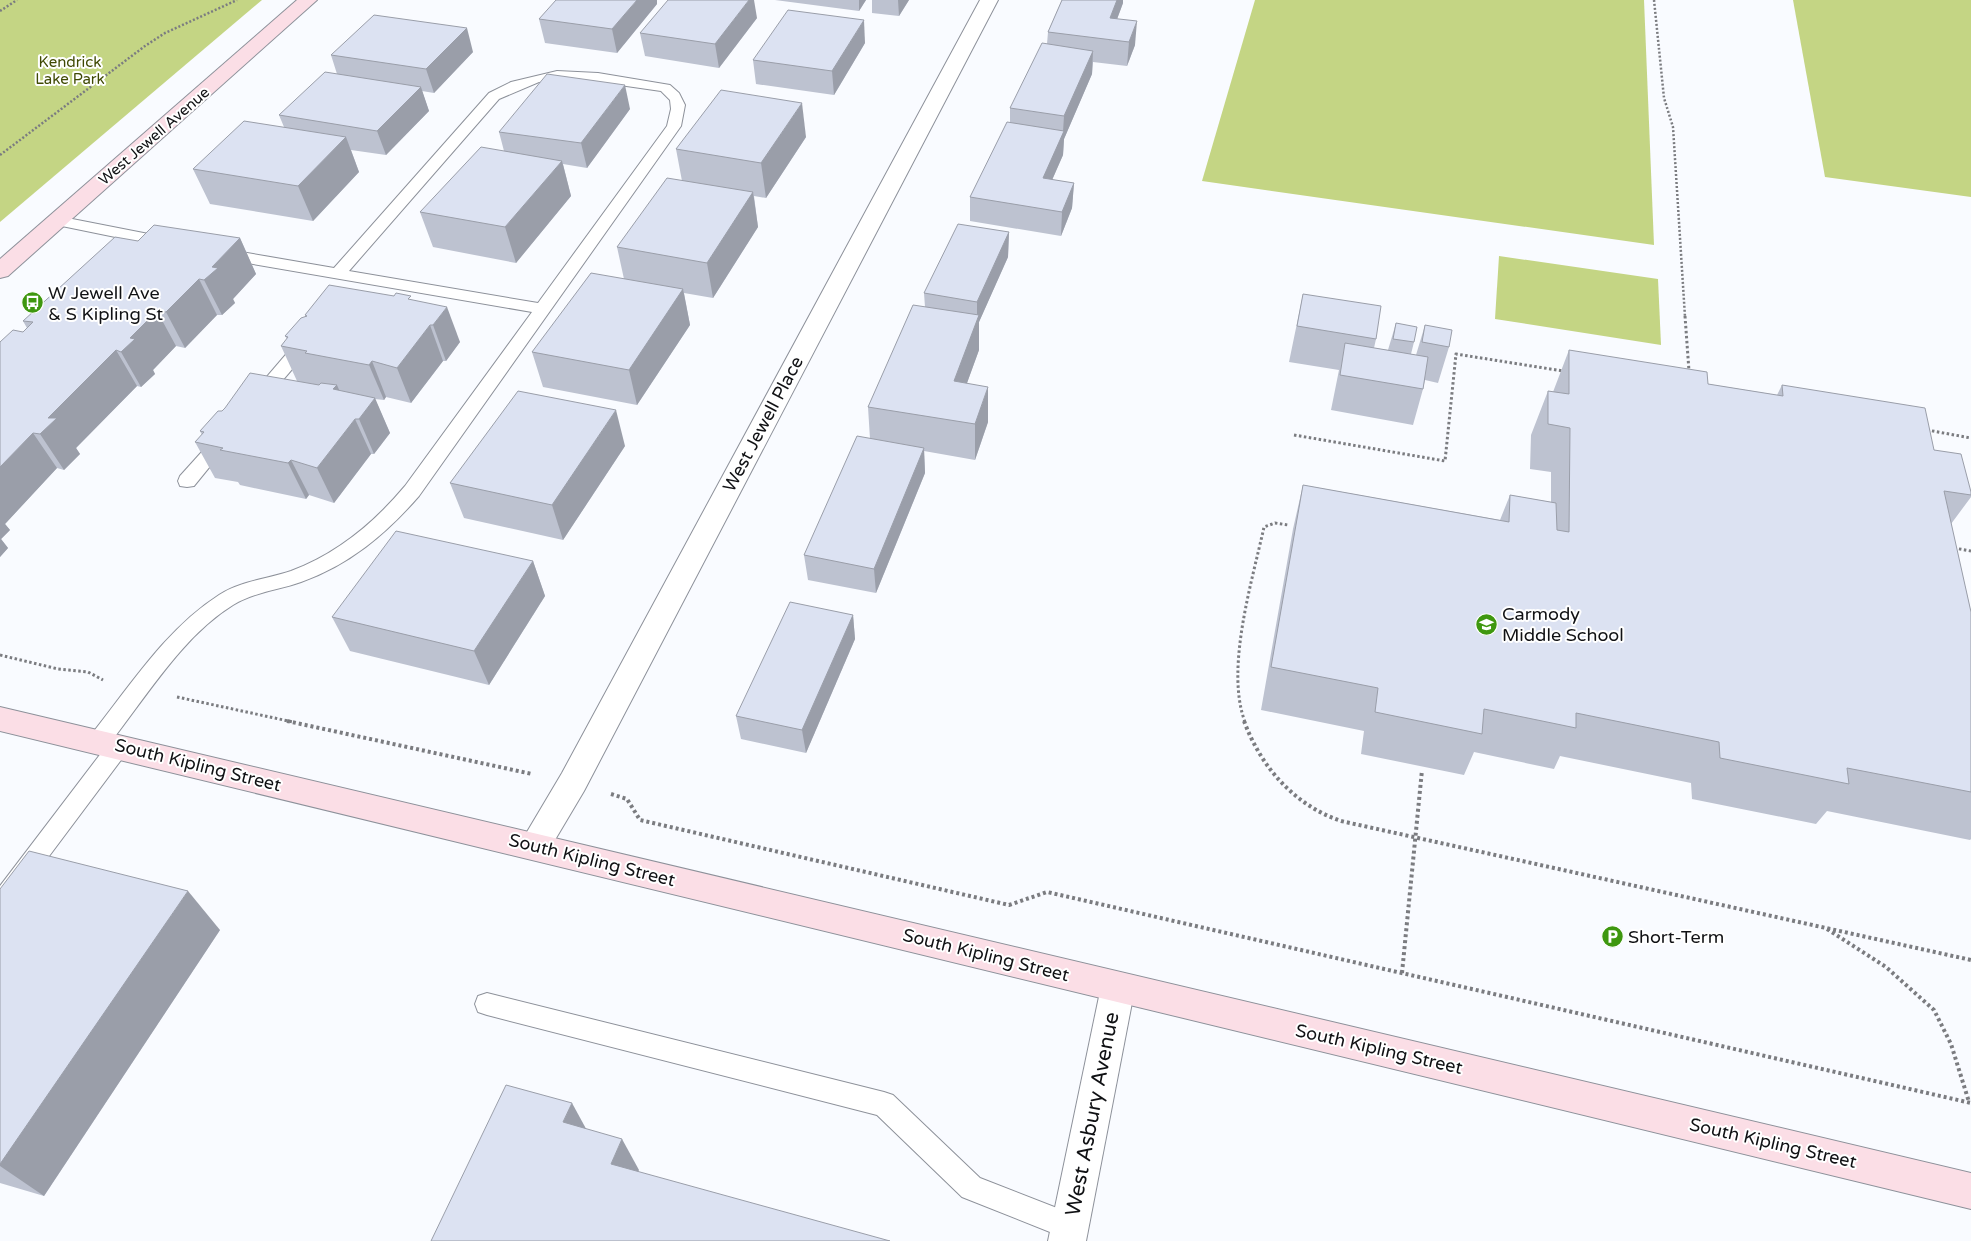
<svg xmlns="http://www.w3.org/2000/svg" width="1971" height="1241" font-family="'Varela Round',sans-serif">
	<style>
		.green { fill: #c4d584 }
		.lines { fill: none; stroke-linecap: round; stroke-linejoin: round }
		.lane-casing { stroke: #8d919a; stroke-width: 2 }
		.street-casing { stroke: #8d919a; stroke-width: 2 }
		.secondary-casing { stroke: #8d919a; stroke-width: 2 }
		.path-far2 { stroke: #7b7c80; stroke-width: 2.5; stroke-dasharray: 2 2; stroke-linecap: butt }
		.path-far1 { stroke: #7b7c80; stroke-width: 3; stroke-dasharray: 2.5 2.5; stroke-linecap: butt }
		.path { stroke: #7b7c80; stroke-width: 4; stroke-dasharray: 3 3; stroke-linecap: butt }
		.lane { fill: #fff; fill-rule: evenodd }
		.street { fill: #fff; fill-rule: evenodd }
		.secondary { fill: #fbdee6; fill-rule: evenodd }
		.wall { fill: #bdc2d0 }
		.shaded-wall { fill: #9a9ea9 }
		.building { fill: #dce2f2; stroke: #9a9ea9 }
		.labels { text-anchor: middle; stroke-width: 4; stroke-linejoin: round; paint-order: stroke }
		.far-park-label { font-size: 15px; fill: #3f4903; stroke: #fff }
		.far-street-label { font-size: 15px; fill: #101114; stroke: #fff }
		.poi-label { font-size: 18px; fill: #101114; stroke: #fff; text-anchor: start }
		.street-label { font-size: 18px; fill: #101114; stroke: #fff }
		.near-street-label { font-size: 21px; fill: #101114; stroke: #fff }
	</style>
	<rect width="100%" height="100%" fill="#f9fbff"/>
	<g class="green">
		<polygon points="0,0 262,0 0,222"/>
		<polygon points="1255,0 1644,0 1654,245 1202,181"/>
		<polygon points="1793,0 1971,0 1971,197 1825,177"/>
		<polygon points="1499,256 1658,279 1661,345 1495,319"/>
	</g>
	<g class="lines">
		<defs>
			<g id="lane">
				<path d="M557,71l41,2 72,12 9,8 6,12 -4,21 -262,370c-33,38 -70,69 -118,86 -22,8 -47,10 -68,23 -49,30 -85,89 -120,134l6,-2 8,3 3,6 -3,6 -119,159 -8,3v-28l105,-138 -6,2 -8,-3 -3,-6 3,-6c39,-49 75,-106 128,-140 21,-14 48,-16 72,-24 46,-17 83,-48 114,-85l127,-174 -308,-53 -8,-5 8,-5 110,19 155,-175 22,-11zM578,79l83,12 9,9 1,9 -4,17 -129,177 -189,-32 150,-172 40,-17z"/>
				<polygon points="57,216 169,238 177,243 169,248 52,224 49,221 52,218"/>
				<polygon points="306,337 312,338 314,342 312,346 264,402 252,402 249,398 252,394 300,338"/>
				<polygon points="223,433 229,435 232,439 229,443 194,486 187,487 180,486 178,481 180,476 217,435"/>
				<polygon points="487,993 884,1092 893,1095 980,1178 1080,1217 1083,1227 1080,1237 1070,1240 962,1197 877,1115 487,1015 478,1012 475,1004 478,996"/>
			</g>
			<g id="street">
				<polygon points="980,0 998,0 584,791 546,855 535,859 524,855 519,846 524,837 562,773"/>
				<polygon points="1118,972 1130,976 1135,987 1086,1241 1048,1241 1101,987 1106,976"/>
			</g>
			<g id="secondary">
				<polygon points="297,0 317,0 8,276 0,278 0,259"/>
				<polygon points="0,707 1971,1173 1971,1209 0,731"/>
			</g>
		</defs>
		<use href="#lane" class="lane-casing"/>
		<use href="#street" class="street-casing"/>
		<use href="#secondary" class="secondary-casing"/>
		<g class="path-far2">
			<polyline points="1654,0 1664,98 1673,127 1685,317"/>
			<polyline points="0,11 17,0"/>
			<polyline points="0,155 145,46 165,33 237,0"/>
		</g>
		<g class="path-far1">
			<polyline points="1685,316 1689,371"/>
			<polyline points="1927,430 1971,438"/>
			<polyline points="1294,435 1445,461 1456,354 1563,371"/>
			<polyline points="1954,548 1971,551"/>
			<polyline points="0,655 58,669 88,672 103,680"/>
			<polyline points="177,697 293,722"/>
			<path d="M1245,722c-20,-53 7,-140 19,-195l11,-4 13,2"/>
		</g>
		<g class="path">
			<polyline points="287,721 532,774"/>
			<path d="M1244,721c17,46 50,84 97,100l630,139"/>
			<polyline points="611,794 627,799 640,820 1009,905 1047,892 1971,1103"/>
			<polyline points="1827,929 1886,967 1934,1010 1951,1044 1969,1102"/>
			<polyline points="1402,973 1422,770"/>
		</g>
		<use href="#lane" class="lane"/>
		<use href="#street" class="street"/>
		<use href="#secondary" class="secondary"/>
	</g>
	<g class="wall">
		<polygon points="775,0 866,0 859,11"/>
		<polygon points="872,0 909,0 899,16 872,13"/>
		<polygon points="1062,0 1123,0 1123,3 1117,19 1135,45 1127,66 1093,62 1092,74 1064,139 1063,155 1052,180 1074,183 1072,208 1061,236 970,221 970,197 1010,122 1010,108 1047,44 1048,32"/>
		<polygon points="657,4 617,53 545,43 539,19"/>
		<polygon points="757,18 719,68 645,56 640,33"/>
		<polygon points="865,43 834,95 756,84 753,60"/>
		<polygon points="473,52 434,93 422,91 429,111 386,155 351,150 359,172 313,221 210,204 193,169 284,127 279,115 337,74 331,55"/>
		<polygon points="630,109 587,168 563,164 571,196 516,263 433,247 420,212 504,151 499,132"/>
		<polygon points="806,137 766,198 754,196 758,227 713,298 684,293 690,325 637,405 543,387 532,352 624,279 617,247 682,181 676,149"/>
		<polygon points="1009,232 1008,257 979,322 979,350 967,383 988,422 975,460 924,451 925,473 876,593 808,580 804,555 870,439 868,407 925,307 924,293"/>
		<polygon points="240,238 256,274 233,299 235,303 222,315 217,315 185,348 176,346 153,370 155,374 141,387 137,386 76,448 80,454 64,470 57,468 5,524 10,530 1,539 8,548 0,557 0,342 23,332 27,328 23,321 138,241"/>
		<polygon points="1303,294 1376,339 1374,348 1388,350 1396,323 1414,342 1411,354 1416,355 1425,325 1449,347 1438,383 1425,380 1423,389 1413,425 1331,410 1339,370 1289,362"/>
		<polygon points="412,300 460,342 446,361 443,361 411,403 386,397 384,400 375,399 390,433 374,454 371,454 334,503 309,495 306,499 240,485 238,482 215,478 195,442 202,435 200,431 222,411 297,381 281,346 287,339 285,336 306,316 305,315"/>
		<polygon points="1569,350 1708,384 1777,395 1782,385 1934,450 1971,492 1971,497 1951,524 1971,612 1971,839 1970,840 1827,811 1816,824 1692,799 1691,783 1560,756 1554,769 1474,752 1464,775 1361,754 1364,731 1261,710 1293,529 1303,485 1500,520 1510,495 1551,502 1551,472 1530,469 1531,435 1548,391 1553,392"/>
		<polygon points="625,446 563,540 464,518 450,483"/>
		<polygon points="533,561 545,596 489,685 350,651 332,617"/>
		<polygon points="853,615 855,639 806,753 741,739 736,716"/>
		<polygon points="0,889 220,930 44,1196 0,1183"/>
	</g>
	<g class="shaded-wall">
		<polygon points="637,0 657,0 657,4 617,53 612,29"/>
		<polygon points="749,0 754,0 757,18 719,68 715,44"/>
		<polygon points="859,0 866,0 859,11"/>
		<polygon points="898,0 909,0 899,16"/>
		<polygon points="1117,0 1123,0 1123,3 1109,41 1110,18"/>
		<polygon points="864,20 865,43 834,95 832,71"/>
		<polygon points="1137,21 1135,45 1127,66 1129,42"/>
		<polygon points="467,28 473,52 434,93 426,69"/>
		<polygon points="1093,51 1092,74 1064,139 1063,155 1042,203 1043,178 1063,132 1064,116"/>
		<polygon points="625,85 630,109 587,168 581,143"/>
		<polygon points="421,87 429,111 386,155 377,131"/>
		<polygon points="802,103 806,137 766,198 761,163"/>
		<polygon points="346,137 359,172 313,221 298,186"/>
		<polygon points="562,161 571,196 516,263 505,227"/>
		<polygon points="1074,183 1072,208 1061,236 1062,212"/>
		<polygon points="753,192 758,227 713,298 707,263"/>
		<polygon points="1009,232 1008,257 979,322 979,350 955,416 954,381 977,320 977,302"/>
		<polygon points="240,238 256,274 233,299 235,303 222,315 204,280 212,267"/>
		<polygon points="199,279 217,315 185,348 166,312"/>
		<polygon points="683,289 690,325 637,405 629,370"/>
		<polygon points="447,307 460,342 446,361 433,325"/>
		<polygon points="157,311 176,346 153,370 155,374 141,387 121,352 130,338"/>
		<polygon points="430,325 443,361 411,403 397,368"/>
		<polygon points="116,350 137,386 76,448 80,454 64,470 40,434 48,418"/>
		<polygon points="372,361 386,397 384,400 369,365"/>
		<polygon points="337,385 352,420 333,389"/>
		<polygon points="988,387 988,422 975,460 975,424"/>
		<polygon points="375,398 390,433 374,454 359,419"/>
		<polygon points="616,410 625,446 563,540 552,505"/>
		<polygon points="355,419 371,454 334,503 317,468"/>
		<polygon points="33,433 57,468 5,524 10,530 1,539 8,548 0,557 0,467"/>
		<polygon points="924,448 925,473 876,593 874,569"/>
		<polygon points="291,460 309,495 306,499 288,463"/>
		<polygon points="533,561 545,596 489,685 474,651"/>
		<polygon points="853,615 855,639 806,753 802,730"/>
		<polygon points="188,891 220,930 44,1196 0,1166 0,1164"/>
		<polygon points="572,1103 590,1136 563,1122"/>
		<polygon points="622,1139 639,1170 628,1195 611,1164"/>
	</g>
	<g class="building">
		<polygon points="556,0 637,0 612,29 539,19"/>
		<polygon points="668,0 749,0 715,44 640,33"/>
		<polygon points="1062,0 1117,0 1110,18 1137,21 1129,42 1048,32"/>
		<polygon points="788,10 864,20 832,71 753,60"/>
		<polygon points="374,15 467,28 426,69 331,55"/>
		<polygon points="1042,43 1093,51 1064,116 1010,108"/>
		<polygon points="325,72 421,87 377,131 279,115"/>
		<polygon points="547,74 625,85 581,143 499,132"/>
		<polygon points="721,90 802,103 761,163 676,149"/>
		<polygon points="244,121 346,137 298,186 193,169"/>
		<polygon points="1007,122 1064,131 1043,178 1074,183 1062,212 970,197"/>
		<polygon points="481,147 562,161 505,227 420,212"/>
		<polygon points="667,178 753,192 707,263 617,247"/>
		<polygon points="958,224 1009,232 977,302 924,293"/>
		<polygon points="154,225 240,238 212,267 218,268 204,280 199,279 166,312 157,311 130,338 135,339 121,352 116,350 48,418 57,418 40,434 33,433 0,467 0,342 13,330 23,332 33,322 23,321 115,237 138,241"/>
		<polygon points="591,273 683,289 629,370 532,352"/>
		<polygon points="329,285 394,296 396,293 411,296 408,299 447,307 433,325 430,325 397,368 372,361 369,365 305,353 307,351 281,346 288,337 285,336 301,318 307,316 305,315"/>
		<polygon points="1303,294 1381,306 1376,339 1297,326"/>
		<polygon points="913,305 979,315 954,381 988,387 975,424 868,407"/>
		<polygon points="1396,323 1417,327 1414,342 1393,339"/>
		<polygon points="1425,325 1452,330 1449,347 1422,342"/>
		<polygon points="1345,343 1428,357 1423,389 1340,375"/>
		<polygon points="1569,350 1707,372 1708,384 1783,396 1782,385 1925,408 1934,450 1961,454 1971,492 1971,495 1944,491 1971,612 1971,792 1847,768 1849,784 1720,758 1719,742 1576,713 1576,728 1484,709 1482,734 1375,712 1378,688 1271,667 1303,485 1509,522 1510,495 1556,503 1557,530 1569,532 1570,428 1548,424 1548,391 1569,394"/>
		<polygon points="250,373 319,385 321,383 337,385 333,389 375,398 359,419 355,419 317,468 291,460 288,463 220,450 223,448 195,442 204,432 200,431 218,411 222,411 225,408"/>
		<polygon points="518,391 616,410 552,505 450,483"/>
		<polygon points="857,436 924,448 874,569 804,555"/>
		<polygon points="396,531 533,561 474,651 332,617"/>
		<polygon points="790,602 853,615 802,730 736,716"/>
		<polygon points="29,851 188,891 0,1164 0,889"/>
		<polygon points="506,1085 572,1103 563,1122 622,1139 611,1164 890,1241 431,1241"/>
	</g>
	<defs>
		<symbol id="bus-disc" viewBox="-11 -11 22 22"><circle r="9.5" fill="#3e970f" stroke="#fff"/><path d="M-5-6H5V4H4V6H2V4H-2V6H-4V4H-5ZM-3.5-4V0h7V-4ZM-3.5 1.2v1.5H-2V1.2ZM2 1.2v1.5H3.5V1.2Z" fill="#fff"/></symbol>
		<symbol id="school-disc" viewBox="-11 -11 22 22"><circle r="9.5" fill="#3e970f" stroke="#fff"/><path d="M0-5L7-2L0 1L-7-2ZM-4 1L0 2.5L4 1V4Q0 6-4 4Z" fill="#fff"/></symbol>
		<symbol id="parking-disc" viewBox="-11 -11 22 22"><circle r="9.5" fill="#3e970f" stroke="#fff"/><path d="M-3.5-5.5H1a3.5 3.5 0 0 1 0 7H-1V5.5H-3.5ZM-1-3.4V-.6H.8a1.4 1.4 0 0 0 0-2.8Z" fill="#fff"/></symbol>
	</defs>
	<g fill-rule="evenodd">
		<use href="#bus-disc" x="20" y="290" width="25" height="25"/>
		<use href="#school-disc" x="1474" y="612" width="25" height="25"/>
		<use href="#parking-disc" x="1600" y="924" width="25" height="25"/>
	</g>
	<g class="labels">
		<g class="far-park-label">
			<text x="70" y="67">Kendrick<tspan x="70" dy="17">Lake Park</tspan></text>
		</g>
		<g class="far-street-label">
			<text transform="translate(154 136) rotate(-41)" y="5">West Jewell Avenue</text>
		</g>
		<g class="poi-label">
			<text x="48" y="299">W Jewell Ave<tspan x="48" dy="21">&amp; S Kipling St</tspan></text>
			<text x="1502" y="620">Carmody<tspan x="1502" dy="21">Middle School</tspan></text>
			<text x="1628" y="943">Short-Term</text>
		</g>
		<g class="street-label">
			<text transform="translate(763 424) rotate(-62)" y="6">West Jewell Place</text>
			<text transform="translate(198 765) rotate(14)" y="6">South Kipling Street</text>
			<text transform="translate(592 860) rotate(14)" y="6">South Kipling Street</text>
			<text transform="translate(986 955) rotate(14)" y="6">South Kipling Street</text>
			<text transform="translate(1379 1049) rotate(13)" y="6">South Kipling Street</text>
			<text transform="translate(1773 1143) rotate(13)" y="6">South Kipling Street</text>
		</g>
		<g class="near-street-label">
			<text transform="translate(1092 1114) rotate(-79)" y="7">West Asbury Avenue</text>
		</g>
	</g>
</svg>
